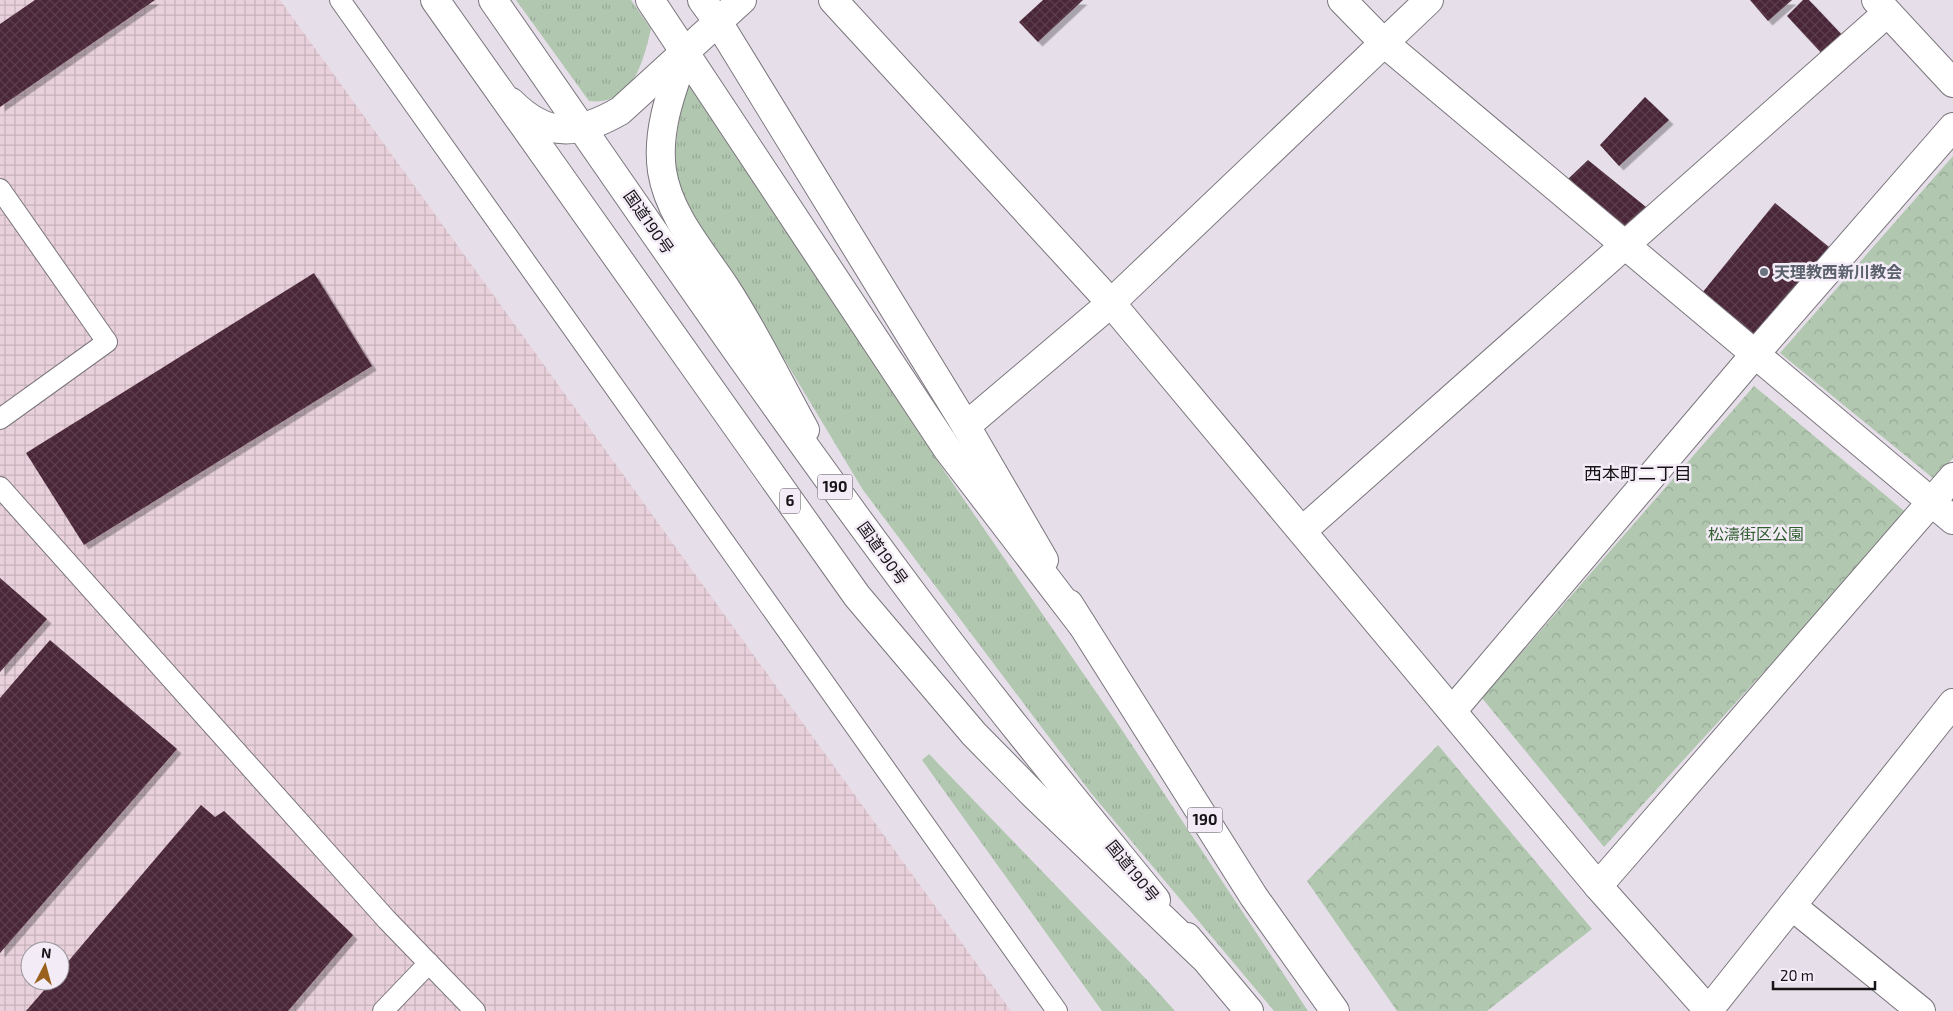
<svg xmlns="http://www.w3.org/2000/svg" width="1953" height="1011" font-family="'Exo 2','Noto Sans JP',sans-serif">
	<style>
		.industrial { fill: url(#industrial-grid); fill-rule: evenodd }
		.grass { fill: url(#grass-tufts) }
		.park { fill: url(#park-crowns) }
		.building { fill: url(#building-cross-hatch); filter: url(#shadow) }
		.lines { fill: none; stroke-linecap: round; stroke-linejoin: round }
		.service-casing { stroke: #7b757d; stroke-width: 22 }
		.minor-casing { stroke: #7b757d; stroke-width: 30 }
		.tertiary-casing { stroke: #7b757d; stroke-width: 30 }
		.trunk-casing { stroke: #7b757d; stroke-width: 30 }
		.motorway-casing { stroke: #7b757d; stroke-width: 30 }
		.service { stroke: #fff; stroke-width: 20 }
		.minor { stroke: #fff; stroke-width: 28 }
		.tertiary { stroke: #fff; stroke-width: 28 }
		.trunk { stroke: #fff; stroke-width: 28 }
		.motorway { stroke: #fff; stroke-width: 28 }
		.worship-dot { fill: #6b7280; stroke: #f3ecf6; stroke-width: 2 }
		.labels { text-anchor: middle; stroke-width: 5; stroke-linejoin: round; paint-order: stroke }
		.shield { fill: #f3ecf6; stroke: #59555b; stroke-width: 1 }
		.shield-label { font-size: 15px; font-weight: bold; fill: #171418 }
		.street-label { font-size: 16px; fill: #171418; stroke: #f3ecf6 }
		.worship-label { font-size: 16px; font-weight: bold; fill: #5b616d; stroke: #f3ecf6; text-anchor: start }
		.park-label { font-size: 16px; fill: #305d2f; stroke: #f3ecf6 }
		.neighbourhood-label { font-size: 18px; fill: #171418; stroke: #f3ecf6 }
	</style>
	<defs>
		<pattern id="industrial-grid" width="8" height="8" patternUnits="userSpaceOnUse" patternTransform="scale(1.25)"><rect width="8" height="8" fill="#e9d1db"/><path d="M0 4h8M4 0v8" fill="none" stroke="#c7b3bb"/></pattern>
		<pattern id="grass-tufts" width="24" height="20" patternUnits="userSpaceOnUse" patternTransform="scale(1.25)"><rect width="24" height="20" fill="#b1c7b0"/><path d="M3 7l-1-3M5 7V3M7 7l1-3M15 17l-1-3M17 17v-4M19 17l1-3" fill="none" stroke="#98aa97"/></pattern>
		<pattern id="park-crowns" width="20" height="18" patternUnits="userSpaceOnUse" patternTransform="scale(1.25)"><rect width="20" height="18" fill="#b1c7b0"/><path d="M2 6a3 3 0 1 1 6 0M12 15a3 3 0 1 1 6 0" fill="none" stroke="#98aa97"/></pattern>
		<pattern id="building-cross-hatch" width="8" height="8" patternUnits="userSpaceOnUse" patternTransform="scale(1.25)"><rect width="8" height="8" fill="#4a2637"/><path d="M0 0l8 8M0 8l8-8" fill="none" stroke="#5b3c4b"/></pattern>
		<filter id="shadow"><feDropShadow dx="4.5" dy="4.5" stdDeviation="0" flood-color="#0004"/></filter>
	</defs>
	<rect width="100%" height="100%" fill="#e6dfe9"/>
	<path class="industrial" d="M0,0h280l731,1011h-1011zM30,951h30v30h-30z"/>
	<g class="grass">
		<path d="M516,0h115l20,29c-8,33 -18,77 -62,72z"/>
		<polygon points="689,81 945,472 1120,727 1308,1011 1274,1011 1091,793 863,490 748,299 688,213 677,184 675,151 679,119"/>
		<polygon points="929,754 1147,980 1175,1011 1102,1011 922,760"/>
	</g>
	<g class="park">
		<polygon points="1953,156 1953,458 1934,479 1780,353"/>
		<polygon points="1754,386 1908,514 1604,847 1482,698"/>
		<polygon points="1438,745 1592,929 1487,1011 1397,1011 1307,881"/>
	</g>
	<g class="building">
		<polygon points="35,0 155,0 0,107 0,24"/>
		<polygon points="1043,0 1083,0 1038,42 1019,22"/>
		<polygon points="1750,0 1792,0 1768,21"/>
		<polygon points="1803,0 1809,0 1844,37 1825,57 1787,16"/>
		<polygon points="1645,97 1669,120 1619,166 1600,145"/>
		<polygon points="1588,160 1646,207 1621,230 1567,180"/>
		<polygon points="1775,203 1829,247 1754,343 1698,298"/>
		<polygon points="314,273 372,366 84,545 26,453"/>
		<polygon points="0,578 47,619 0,672"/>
		<polygon points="50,640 177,749 0,953 0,698"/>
		<polygon points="201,805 215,817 224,811 353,935 288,1011 26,1011 52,981 60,981 60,971"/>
	</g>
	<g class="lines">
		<defs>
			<g id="service">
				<polyline points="340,0 1057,1011"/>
				<polyline points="0,189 107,342 0,419"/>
				<polyline points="0,487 387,920 475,1011"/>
				<polyline points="383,1011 429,963"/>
			</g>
			<g id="minor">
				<polyline points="833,0 1111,303 1598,886 1709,1011"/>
				<polyline points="1342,0 1383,42 1953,520"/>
				<polyline points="966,426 1111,303 1429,0"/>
				<polyline points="1302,531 1887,13"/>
				<polyline points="1453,710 1755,354 1953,127"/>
				<polyline points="1598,886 1953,477"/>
				<polyline points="1792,906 1921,1011"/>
				<polyline points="1708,1011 1953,703"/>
			</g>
			<g id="tertiary">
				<polyline points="1876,0 1953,83"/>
				<path d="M685,53c-13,37 -29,77 -23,118 7,45 41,82 65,119 29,45 52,93 78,140"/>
				<path d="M511,102c37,37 67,33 109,9l122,-111"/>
			</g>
			<g id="trunk">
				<path d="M493,0c142,204 282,411 432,610 74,99 153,194 231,290"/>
				<polyline points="702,0 718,22 966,426 1044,560"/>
				<polyline points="1069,604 1254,897 1335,1011"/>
				<polyline points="1187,937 1249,1011"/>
			</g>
			<g id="motorway">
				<polyline points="435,0 857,596 974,734 1035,796 1202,956"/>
				<polyline points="650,0 948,450 1082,625"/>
			</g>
		</defs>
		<use href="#service" class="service-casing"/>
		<use href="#minor" class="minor-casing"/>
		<use href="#tertiary" class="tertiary-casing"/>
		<use href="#trunk" class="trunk-casing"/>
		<use href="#motorway" class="motorway-casing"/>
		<use href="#service" class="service"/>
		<use href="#minor" class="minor"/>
		<use href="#tertiary" class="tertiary"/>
		<use href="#trunk" class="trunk"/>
		<use href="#motorway" class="motorway"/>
	</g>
	<circle class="worship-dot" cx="1764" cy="272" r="5"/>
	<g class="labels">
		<g class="shield">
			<rect x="817.5" y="474.5" width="35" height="25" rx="4"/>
			<rect x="780" y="488.5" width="20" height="25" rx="4"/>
			<rect x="1187.5" y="807.5" width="35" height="25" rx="4"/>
		</g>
		<g class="shield-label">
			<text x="835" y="492">190</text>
			<text x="790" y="506">6</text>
			<text x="1205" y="825">190</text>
		</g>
		<g class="street-label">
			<text transform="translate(649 222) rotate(55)" y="6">国道190号</text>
			<text transform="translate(883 553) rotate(54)" y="6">国道190号</text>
			<text transform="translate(1133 871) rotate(51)" y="6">国道190号</text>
		</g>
		<g class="worship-label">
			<text x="1774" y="278">天理教西新川教会</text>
		</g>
		<g class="park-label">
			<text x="1756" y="540">松濤街区公園</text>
		</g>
		<g class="neighbourhood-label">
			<text x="1638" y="480">西本町二丁目</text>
		</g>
	</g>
	<g transform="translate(45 966) rotate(6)"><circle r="24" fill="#f3ecf6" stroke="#9b969d"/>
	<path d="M0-4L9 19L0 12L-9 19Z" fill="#99611d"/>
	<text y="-8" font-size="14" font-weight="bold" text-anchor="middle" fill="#171418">N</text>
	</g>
	<path d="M1773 981v8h102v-8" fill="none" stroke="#171418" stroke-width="2.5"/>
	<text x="1780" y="981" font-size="15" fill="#171418" stroke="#f3ecf6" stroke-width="4" paint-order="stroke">20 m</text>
</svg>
